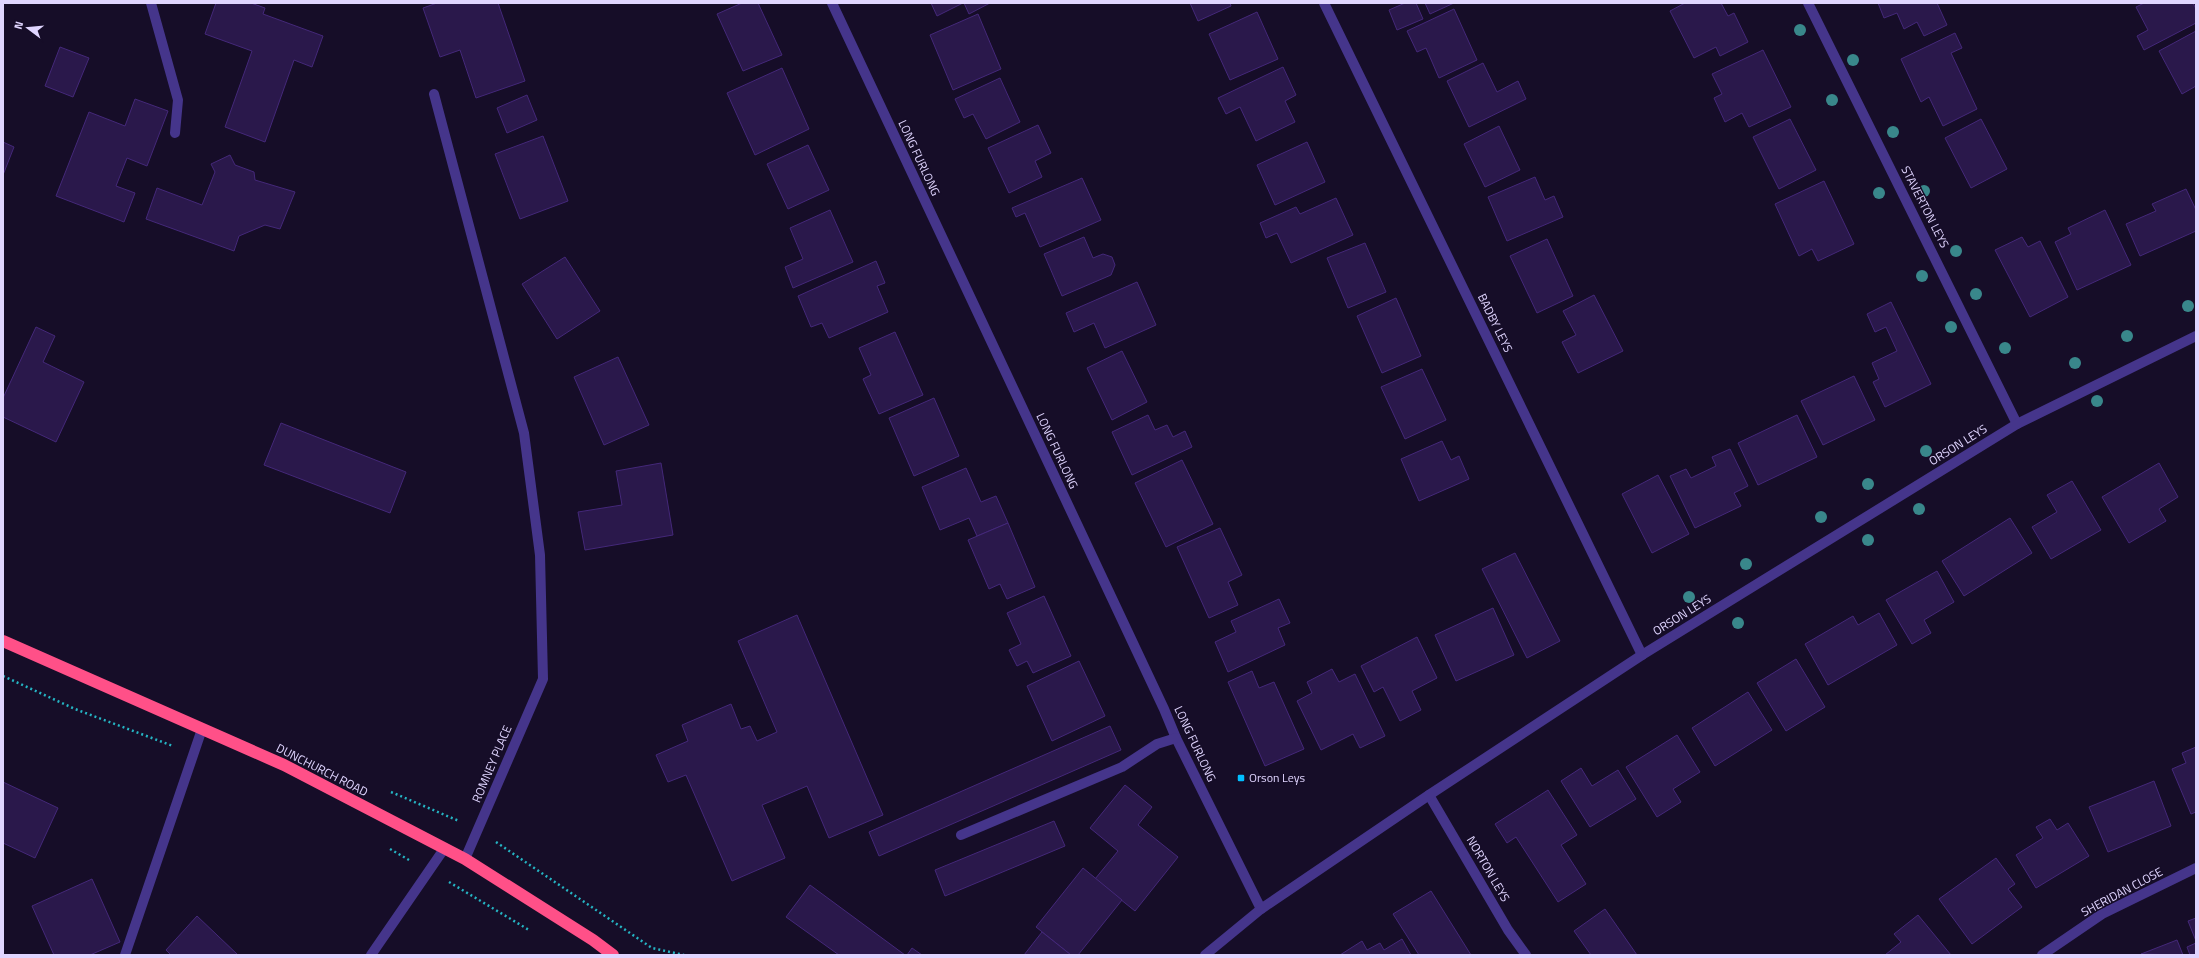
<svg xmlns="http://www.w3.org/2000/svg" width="2199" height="958" font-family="'Titillium Web',sans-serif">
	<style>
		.building { fill: #2a184b; stroke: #442879 }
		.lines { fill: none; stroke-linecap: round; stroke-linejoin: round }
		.path { stroke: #25b4c3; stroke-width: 2.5; stroke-dasharray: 2 3; stroke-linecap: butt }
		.minor { stroke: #45358b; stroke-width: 10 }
		.highway { stroke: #ff5088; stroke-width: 12 }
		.tree { fill: #39878b }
		.poi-dot { fill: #01beff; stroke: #160d28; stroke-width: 1.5 }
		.labels { text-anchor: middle; stroke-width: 3; stroke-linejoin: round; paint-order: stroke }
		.street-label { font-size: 12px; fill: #e0d5ff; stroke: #160d28 }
		.poi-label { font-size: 12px; fill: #e0d5ff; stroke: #160d28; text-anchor: start }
	</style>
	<rect width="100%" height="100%" fill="#160d28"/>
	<g class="building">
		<polygon points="216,3 251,3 265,8 263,14 323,36 312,67 294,60 265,142 225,127 252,51 205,34"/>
		<polygon points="437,3 498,3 525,81 476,98 460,50 440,57 423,8"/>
		<polygon points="742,3 758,3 782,55 743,71 717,14"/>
		<polygon points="931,3 963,3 937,16"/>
		<polygon points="964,3 990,3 969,14"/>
		<polygon points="1190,3 1230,3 1231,6 1198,21"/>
		<polygon points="1405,3 1416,3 1423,19 1397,30 1389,10"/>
		<polygon points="1425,3 1454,3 1430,14"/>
		<polygon points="1685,3 1721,3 1728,16 1734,13 1748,42 1720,56 1716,47 1694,58 1670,11"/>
		<polygon points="1878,3 1937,3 1947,25 1924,36 1917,22 1904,29 1897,13 1884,18"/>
		<polygon points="2144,3 2193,3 2196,9 2196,23 2144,50 2137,36 2148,30 2136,7"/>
		<polygon points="1454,9 1477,60 1439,78 1426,48 1417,52 1407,31"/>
		<polygon points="1257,12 1278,59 1230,80 1209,34"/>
		<polygon points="978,14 1001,69 953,90 930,35"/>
		<polygon points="2196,31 2196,86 2182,94 2159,51"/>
		<polygon points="1955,33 1962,48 1951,53 1977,109 1943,126 1929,97 1921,102 1901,59"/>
		<polygon points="60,47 89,58 73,97 45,86"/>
		<polygon points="1763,50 1791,107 1749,127 1742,113 1725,122 1714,98 1722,94 1712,74"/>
		<polygon points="1483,63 1497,92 1518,81 1526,99 1469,127 1447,81"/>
		<polygon points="1283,67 1296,95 1285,101 1295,122 1256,141 1240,107 1226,114 1218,98"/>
		<polygon points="782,68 809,129 755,155 727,93"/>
		<polygon points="1000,78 1020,122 986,139 973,114 964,118 955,99"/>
		<polygon points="527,95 537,120 507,133 497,108"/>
		<polygon points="135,99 168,111 147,166 127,158 116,186 135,193 124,222 56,196 89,112 125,126"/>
		<polygon points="1790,119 1816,170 1779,189 1753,137"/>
		<polygon points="1981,119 2007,169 1971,188 1945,138"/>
		<polygon points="1038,125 1051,153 1035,161 1042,177 1009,193 988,148"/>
		<polygon points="1499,126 1520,170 1485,187 1464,144"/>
		<polygon points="543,136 568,201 520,219 495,154"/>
		<polygon points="3,142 14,147 3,175"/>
		<polygon points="1307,142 1325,182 1275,205 1257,165"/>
		<polygon points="808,145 829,190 788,209 767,164"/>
		<polygon points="230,155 235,165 254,172 255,180 295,192 280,229 265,225 239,236 234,251 146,219 157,188 202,205 215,172 211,164"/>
		<polygon points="1535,177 1545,200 1554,196 1563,217 1507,241 1488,197"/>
		<polygon points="1082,178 1101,220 1040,247 1025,213 1016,217 1012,208"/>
		<polygon points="1824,181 1854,244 1818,261 1812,249 1799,256 1775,204"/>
		<polygon points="2186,189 2196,210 2196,231 2140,256 2126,224 2156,211 2152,204"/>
		<polygon points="1336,198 1353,235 1291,263 1277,233 1266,238 1260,223 1296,207 1300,214"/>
		<polygon points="830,210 853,262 793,288 785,267 803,259 790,228"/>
		<polygon points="2105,210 2131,265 2077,290 2055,242 2071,234 2068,228"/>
		<polygon points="1084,237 1093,258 1103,254 1112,257 1115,265 1111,275 1062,296 1044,254"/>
		<polygon points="2022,237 2028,247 2040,241 2068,297 2030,317 1995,250"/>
		<polygon points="1547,239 1573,296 1537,313 1510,256"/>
		<polygon points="1365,243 1386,292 1348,308 1327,258"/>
		<polygon points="565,257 600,311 557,339 522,284"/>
		<polygon points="876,261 885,283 877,286 888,312 829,338 822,323 811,327 798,296"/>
		<polygon points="1137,282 1156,325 1105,348 1094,323 1074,332 1066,313"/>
		<polygon points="1594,295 1623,351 1578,373 1562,342 1576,335 1563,311"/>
		<polygon points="1396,298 1421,356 1382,373 1357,316"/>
		<polygon points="1891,302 1931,384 1885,407 1873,382 1879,379 1872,363 1897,351 1886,327 1875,332 1867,314"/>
		<polygon points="36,327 55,336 43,362 84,382 56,442 3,417 3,398"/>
		<polygon points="895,332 923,395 879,414 863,379 871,375 859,348"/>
		<polygon points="1122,351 1147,402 1112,420 1087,368"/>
		<polygon points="618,357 649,425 604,445 574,377"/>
		<polygon points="1422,369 1446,420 1405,439 1381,387"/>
		<polygon points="1854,376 1875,420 1823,445 1801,401"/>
		<polygon points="934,398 959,456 914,476 889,418"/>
		<polygon points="1148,415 1155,430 1167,425 1173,437 1185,431 1192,447 1132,475 1112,432"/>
		<polygon points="1797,415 1817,457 1758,485 1738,443"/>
		<polygon points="281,423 406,472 390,513 264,465"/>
		<polygon points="1442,441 1451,460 1459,456 1469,479 1419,501 1401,459"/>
		<polygon points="1730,449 1748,486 1734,493 1741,506 1695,528 1670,476 1686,469 1691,478 1716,466 1712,457"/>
		<polygon points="1182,460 1213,524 1166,547 1135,483"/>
		<polygon points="661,463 673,535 585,550 578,512 622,505 616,471"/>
		<polygon points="2159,463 2178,497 2159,509 2166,521 2129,543 2102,497"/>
		<polygon points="966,468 981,502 996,496 1008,523 977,536 969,518 940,530 922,487"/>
		<polygon points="1658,475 1689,534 1652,553 1622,494"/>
		<polygon points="2072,481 2101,530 2051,559 2032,527 2057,512 2047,495"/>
		<polygon points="2010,518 2032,553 1964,596 1942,561"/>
		<polygon points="1008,523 1035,587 1007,599 1000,584 989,589 968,540"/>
		<polygon points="1220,528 1242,575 1228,582 1238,605 1209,618 1177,547"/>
		<polygon points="1515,553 1560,641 1527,658 1482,569"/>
		<polygon points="1937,571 1954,602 1924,620 1931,633 1912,644 1886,600"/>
		<polygon points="1044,596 1071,656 1033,673 1027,661 1017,666 1009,650 1021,644 1007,613"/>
		<polygon points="1279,599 1290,623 1278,628 1285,645 1228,672 1215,642 1236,632 1231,621"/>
		<polygon points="1493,608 1514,655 1456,681 1435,635"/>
		<polygon points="1879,613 1897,645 1828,685 1805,644 1853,616 1858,625"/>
		<polygon points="797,615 883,815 829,838 807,786 762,805 785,858 732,881 686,775 668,782 656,755 688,741 682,725 731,704 741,729 750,726 757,741 777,732 738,641"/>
		<polygon points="1417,637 1437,678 1412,691 1421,710 1400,721 1383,687 1374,692 1361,666"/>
		<polygon points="1796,659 1825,707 1786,731 1757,683"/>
		<polygon points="1079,661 1105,716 1052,741 1027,686"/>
		<polygon points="1332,669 1339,682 1355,674 1385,736 1360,748 1353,734 1321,750 1297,701 1312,693 1307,682"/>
		<polygon points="1252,671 1259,688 1274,682 1304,749 1265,766 1228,682"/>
		<polygon points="1748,692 1772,730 1715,766 1692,728"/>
		<polygon points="1110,726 1121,750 879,856 869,832"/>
		<polygon points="1677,735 1700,772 1673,789 1681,802 1657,817 1626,767"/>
		<polygon points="2196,747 2196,812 2191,814 2172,769 2186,763 2182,753"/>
		<polygon points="1581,768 1592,786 1618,770 1636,799 1590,827 1561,781"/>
		<polygon points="2154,781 2171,826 2108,852 2089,807"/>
		<polygon points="3,782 58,808 35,858 3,843"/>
		<polygon points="1125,785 1152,807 1138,825 1178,857 1135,911 1095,879 1118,851 1090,828"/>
		<polygon points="1548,790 1577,835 1561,845 1586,884 1558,902 1516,837 1507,843 1495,824"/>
		<polygon points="2050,819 2057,830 2068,823 2089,856 2036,888 2016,855 2043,838 2036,827"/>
		<polygon points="1054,821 1065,846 945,896 935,870"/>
		<polygon points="1996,858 2015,884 2008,889 2022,907 1972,944 1939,899"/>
		<polygon points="1083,868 1122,900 1078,955 1071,955 1036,927"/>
		<polygon points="92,879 120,942 90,955 54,955 32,906"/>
		<polygon points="810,885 905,955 839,955 786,917"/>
		<polygon points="1431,891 1471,955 1419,955 1393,914"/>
		<polygon points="1605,909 1637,955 1591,955 1574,931"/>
		<polygon points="1918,915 1951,955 1885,955 1901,942 1894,934"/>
		<polygon points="197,916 238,955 171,955 166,950"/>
		<polygon points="2196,918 2196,941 2188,921"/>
		<polygon points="1042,932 1071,955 1024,955"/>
		<polygon points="1402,939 1411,955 1340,955 1362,941 1367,950 1380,943 1384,950"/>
		<polygon points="2177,940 2183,955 2141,954"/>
		<polygon points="2196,943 2196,955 2190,955 2187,947"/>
		<polygon points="912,948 922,955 907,955"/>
	</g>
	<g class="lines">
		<g class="path">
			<polyline points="3,676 75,709 173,746"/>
			<polyline points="391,792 459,821"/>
			<polyline points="496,842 652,948 684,955"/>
			<polyline points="390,849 409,860"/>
			<polyline points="449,882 529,930"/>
		</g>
		<g class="minor">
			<polyline points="151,3 178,100 175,133"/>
			<polyline points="832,3 1164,709 1176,738 1261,909"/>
			<polyline points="1324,3 1642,655"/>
			<polyline points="1808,3 2017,424"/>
			<polyline points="434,94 524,433 540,555 543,679 465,859"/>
			<polyline points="1429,795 1508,930 1526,955"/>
			<polyline points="961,835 1122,767 1157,744 1176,738"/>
			<polyline points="125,955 202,729"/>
			<polyline points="371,955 444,849"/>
			<polyline points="1205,955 1261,909 1429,795 1642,655 2017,424 2196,336"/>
			<polyline points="2042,955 2102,914 2196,868"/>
		</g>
		<polyline class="highway" points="3,641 284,765 465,859 593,940 613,955"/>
	</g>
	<g class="tree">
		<circle cx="1800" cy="30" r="6"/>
		<circle cx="1853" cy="60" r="6"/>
		<circle cx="1832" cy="100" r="6"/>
		<circle cx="1893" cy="132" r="6"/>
		<circle cx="1924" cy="191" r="6"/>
		<circle cx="1879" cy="193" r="6"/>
		<circle cx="1956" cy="251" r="6"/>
		<circle cx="1922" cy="276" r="6"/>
		<circle cx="1976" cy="294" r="6"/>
		<circle cx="2188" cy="306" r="6"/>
		<circle cx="1951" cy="327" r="6"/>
		<circle cx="2127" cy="336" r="6"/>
		<circle cx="2005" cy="348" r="6"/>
		<circle cx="2075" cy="363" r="6"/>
		<circle cx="2097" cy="401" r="6"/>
		<circle cx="1926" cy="451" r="6"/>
		<circle cx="1868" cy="484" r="6"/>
		<circle cx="1919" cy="509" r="6"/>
		<circle cx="1821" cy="517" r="6"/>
		<circle cx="1868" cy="540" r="6"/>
		<circle cx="1746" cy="564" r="6"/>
		<circle cx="1689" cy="597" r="6"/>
		<circle cx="1738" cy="623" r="6"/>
	</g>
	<rect class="poi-dot" x="1237" y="774" width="8" height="8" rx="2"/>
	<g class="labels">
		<g class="street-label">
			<text transform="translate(919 158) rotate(65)" y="4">LONG FURLONG</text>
			<text transform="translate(1925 207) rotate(63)" y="4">STAVERTON LEYS</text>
			<text transform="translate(1495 323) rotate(64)" y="4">BADBY LEYS</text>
			<text transform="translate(1958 445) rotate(-32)" y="4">ORSON LEYS</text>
			<text transform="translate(1057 451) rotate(65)" y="4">LONG FURLONG</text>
			<text transform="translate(1682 615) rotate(-32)" y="4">ORSON LEYS</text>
			<text transform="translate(1195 744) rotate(65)" y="4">LONG FURLONG</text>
			<text transform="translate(492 764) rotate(-67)" y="4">ROMNEY PLACE</text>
			<text transform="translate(322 770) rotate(27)" y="4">DUNCHURCH ROAD</text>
			<text transform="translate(1488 869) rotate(60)" y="4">NORTON LEYS</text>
			<text transform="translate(2122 892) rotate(-28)" y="4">SHERIDAN CLOSE</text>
		</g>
		<g class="poi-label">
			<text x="1249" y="782">Orson Leys</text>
		</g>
	</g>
	<rect width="2199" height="958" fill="none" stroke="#e0d5ff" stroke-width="8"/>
	<g transform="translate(28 28) rotate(286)" stroke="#160d28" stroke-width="3" paint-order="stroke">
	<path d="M0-3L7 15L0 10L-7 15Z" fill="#e0d5ff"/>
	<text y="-6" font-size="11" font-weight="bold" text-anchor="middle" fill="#e0d5ff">N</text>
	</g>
</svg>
